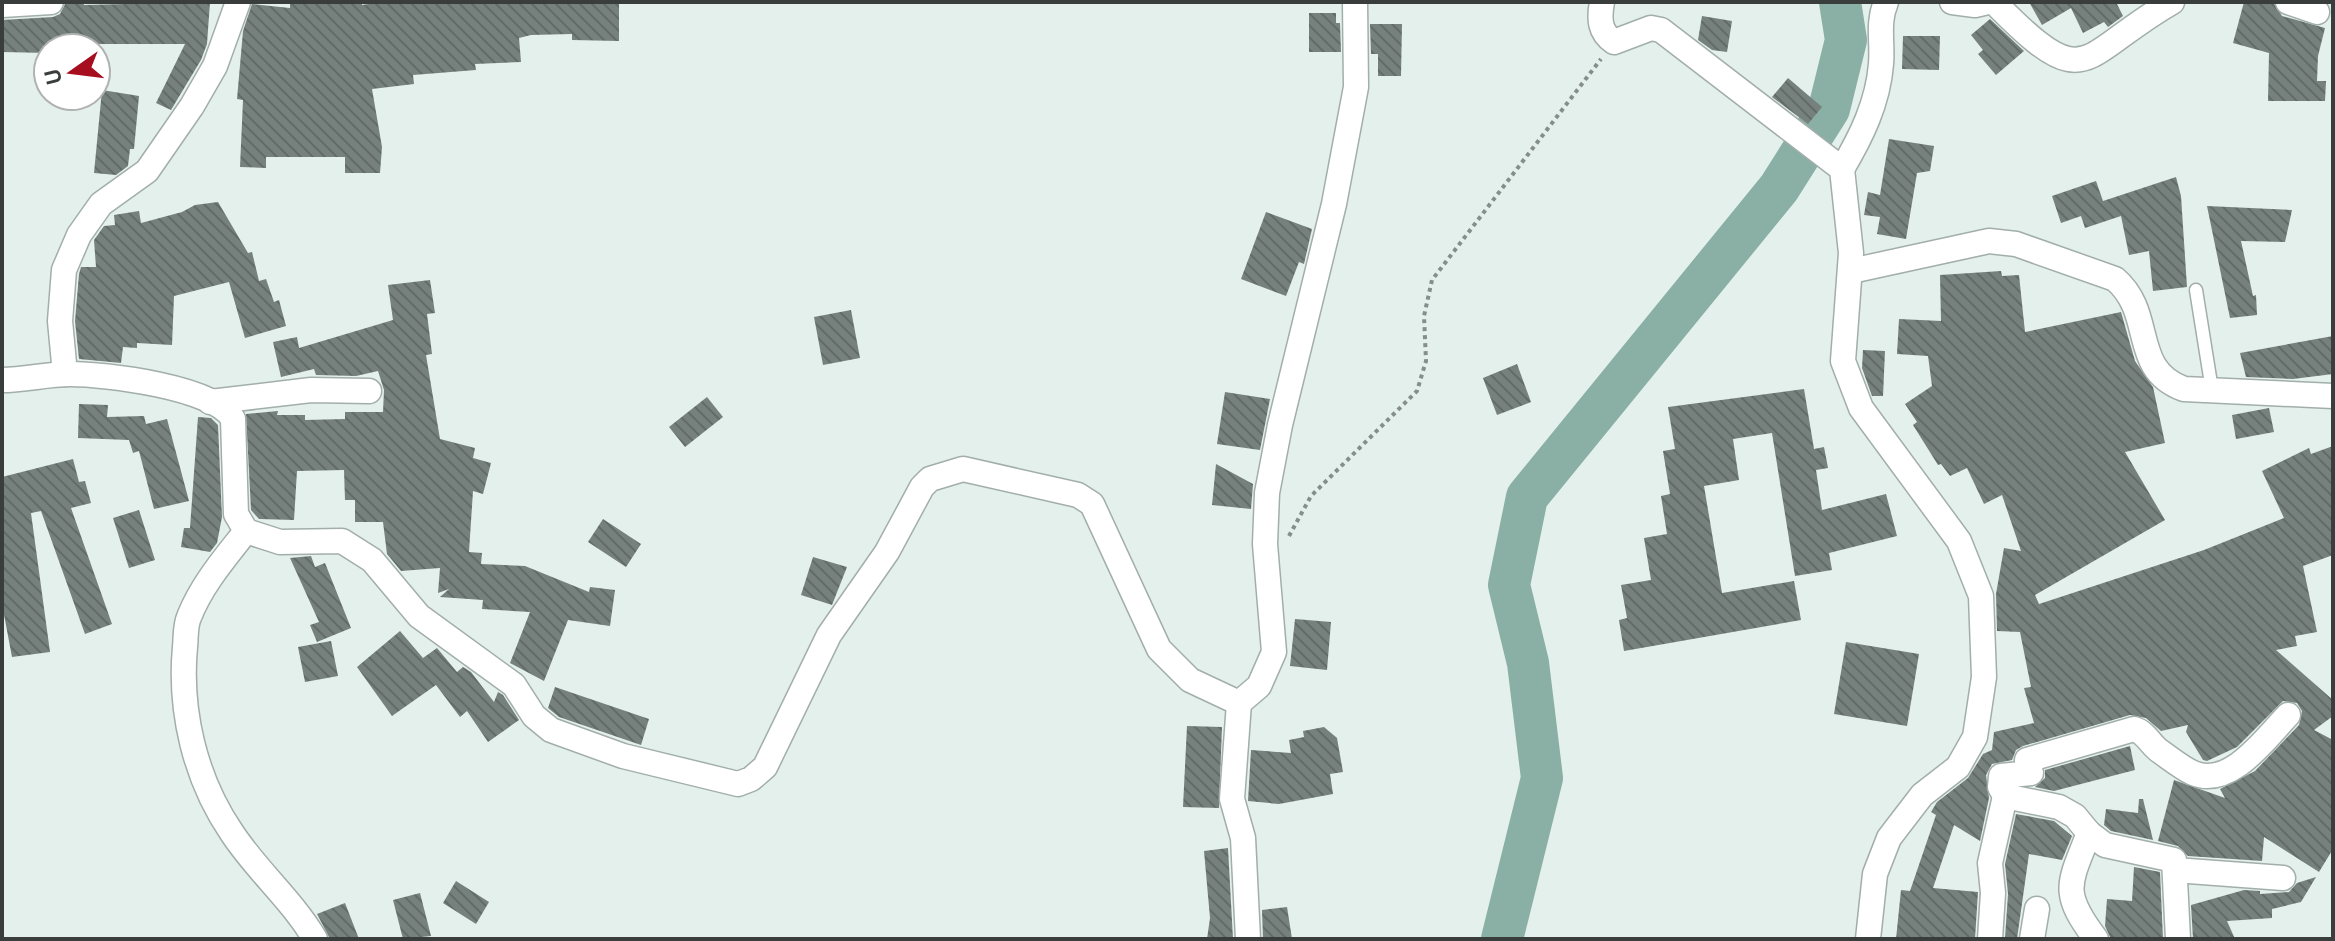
<svg xmlns="http://www.w3.org/2000/svg" width="2335" height="941" font-family="Ubuntu,sans-serif">
	<style>
		.lines { fill: none; stroke-linecap: round; stroke-linejoin: round }
		.river { stroke: #8aafa4; stroke-width: 42 }
		.building { fill: url(#building-back-hatch) }
		.lane-casing { stroke: #a2aeaa; stroke-width: 15 }
		.street-casing { stroke: #a2aeaa; stroke-width: 27 }
		.path { stroke: #868e8b; stroke-width: 4; stroke-dasharray: 4 4; stroke-linecap: butt }
		.lane { stroke: #fff; stroke-width: 12 }
		.street { stroke: #fff; stroke-width: 24 }
	</style>
	<defs>
		<pattern id="building-back-hatch" width="6" height="6" patternUnits="userSpaceOnUse" patternTransform="scale(2)"><rect width="6" height="6" fill="#76817e"/><path d="M-1 5l2 2M0 0l6 6M5-1l2 2" fill="none" stroke="#626b68"/></pattern>
	</defs>
	<rect width="100%" height="100%" fill="#e4f0ec"/>
	<g class="lines">
		<polyline class="river" points="1502,939 1542,778 1528,663 1509,585 1527,497 1779,188 1829,109 1846,40 1840,2"/>
	</g>
	<g class="building">
		<polygon points="66,2 83,2 84,5 210,2 207,44 201,60 171,110 156,103 185,44 83,44 83,48 48,48 48,53 2,52 2,20 53,17 60,14"/>
		<polygon points="290,2 362,2 362,5 381,2 619,2 619,41 572,40 572,34 531,35 519,38 521,62 475,64 476,70 413,75 414,84 372,89 382,147 380,173 345,173 345,157 266,157 266,168 240,167 243,100 237,99 243,31 252,4 290,8"/>
		<polygon points="2029,2 2116,2 2123,16 2108,27 2104,22 2083,33 2071,8 2042,25"/>
		<polygon points="2244,2 2273,2 2282,16 2325,28 2318,56 2317,81 2326,81 2325,101 2268,101 2269,53 2233,43"/>
		<polygon points="1309,13 1336,13 1336,23 1340,23 1341,52 1309,52"/>
		<polygon points="1702,16 1732,21 1727,52 1712,50 1698,40"/>
		<polygon points="1990,19 2024,51 1996,75 1978,54 1983,50 1971,35"/>
		<polygon points="1370,24 1402,24 1401,76 1378,76 1378,54 1371,54"/>
		<polygon points="1903,36 1940,36 1939,70 1902,69"/>
		<polygon points="1788,78 1822,107 1808,124 1772,97"/>
		<polygon points="102,90 139,96 134,149 130,149 128,166 116,175 94,173"/>
		<polygon points="1889,139 1934,146 1930,171 1917,173 1906,239 1877,234 1880,217 1864,215 1868,192 1880,195"/>
		<polygon points="2176,177 2181,196 2187,287 2153,291 2149,251 2129,255 2121,216 2085,228 2081,216 2061,223 2052,196 2096,181 2103,201"/>
		<polygon points="218,202 248,253 252,252 259,281 266,279 274,302 279,300 286,326 245,338 229,282 174,296 172,345 137,343 137,348 123,347 121,363 79,359 75,321 79,274 81,267 96,267 94,240 104,226 115,225 114,215 139,211 141,223 182,212 195,205"/>
		<polygon points="2207,206 2292,210 2285,242 2241,241 2253,296 2256,295 2257,315 2230,318"/>
		<polygon points="1266,212 1312,229 1304,264 1299,262 1286,296 1241,279"/>
		<polygon points="2001,271 2002,276 2019,275 2025,332 2121,312 2135,361 2153,387 2165,443 2125,452 2165,520 2035,595 2039,604 2204,550 2284,518 2262,471 2309,448 2311,454 2333,446 2333,555 2303,566 2317,632 2295,636 2297,646 2276,650 2333,700 2333,716 2314,730 2333,740 2333,849 2319,872 2264,837 2262,861 2188,856 2178,846 2158,841 2174,780 2225,798 2220,789 2255,771 2299,725 2302,711 2297,703 2283,701 2237,747 2207,761 2203,760 2186,732 2188,725 2161,731 2146,718 2130,715 2023,746 2016,750 2012,760 1992,764 1986,775 1989,798 1980,841 1954,825 1933,888 1978,892 1975,939 1896,939 1901,890 1910,891 1936,815 1931,812 1937,802 1968,778 1983,754 1992,750 1994,732 2034,723 2024,688 2031,687 2020,632 1997,631 1996,594 2004,548 2021,551 2002,495 1984,504 1967,468 1950,476 1941,464 1938,465 1913,425 1917,422 1905,404 1932,386 1928,356 1897,354 1899,319 1941,321 1940,275"/>
		<polygon points="430,280 435,313 427,314 432,354 426,355 440,439 475,448 473,458 491,463 483,494 473,491 469,552 482,553 481,564 525,566 589,592 590,587 615,590 610,626 568,620 544,681 510,663 530,612 482,609 483,600 440,597 449,589 438,593 440,568 401,571 387,554 383,522 355,522 355,500 345,500 344,470 297,471 294,520 259,519 251,510 246,414 278,411 277,415 305,415 305,420 345,419 345,412 383,412 384,390 378,371 356,376 316,375 314,369 281,377 273,342 297,337 299,348 393,320 388,285"/>
		<polygon points="851,310 860,358 823,365 814,317"/>
		<polygon points="2333,336 2333,374 2293,379 2246,377 2240,353"/>
		<polygon points="1863,350 1885,351 1883,396 1872,396 1862,368"/>
		<polygon points="1517,364 1531,402 1497,415 1483,378"/>
		<polygon points="1804,389 1814,449 1824,447 1828,468 1816,470 1822,510 1886,494 1897,536 1829,553 1832,570 1795,576 1772,433 1733,439 1739,480 1704,486 1722,593 1794,581 1801,620 1624,651 1619,620 1627,618 1621,585 1651,580 1644,538 1667,534 1661,496 1670,494 1663,451 1675,449 1668,407"/>
		<polygon points="1225,392 1270,399 1260,450 1217,444"/>
		<polygon points="707,397 723,417 685,447 669,427"/>
		<polygon points="79,404 108,405 107,417 144,416 146,424 167,419 189,501 154,509 139,451 133,453 129,440 78,438"/>
		<polygon points="2269,408 2274,432 2236,439 2232,415"/>
		<polygon points="198,417 211,418 218,425 222,517 217,543 210,552 181,547 184,528 190,528"/>
		<polygon points="73,459 79,482 85,481 91,503 71,508 112,624 85,634 41,511 31,513 50,652 12,657 2,604 2,477"/>
		<polygon points="1216,464 1253,484 1251,509 1212,505"/>
		<polygon points="139,510 155,560 129,568 113,518"/>
		<polygon points="603,519 641,544 626,567 588,542"/>
		<polygon points="311,556 315,567 325,563 351,628 317,642 310,625 319,622 290,558"/>
		<polygon points="813,557 847,567 832,605 801,595"/>
		<polygon points="1295,619 1331,622 1327,670 1290,666"/>
		<polygon points="400,631 423,658 437,648 457,672 463,667 471,672 494,702 498,692 503,695 519,720 488,742 467,711 460,717 436,685 392,716 357,667"/>
		<polygon points="331,641 338,676 305,682 298,647"/>
		<polygon points="1846,642 1919,654 1907,726 1834,714"/>
		<polygon points="555,687 649,719 641,745 559,717 548,708"/>
		<polygon points="1187,726 1222,727 1219,808 1183,807"/>
		<polygon points="1324,727 1337,738 1343,772 1330,774 1333,794 1279,804 1248,801 1251,750 1291,753 1289,740 1304,737 1303,731"/>
		<polygon points="2130,746 2135,770 2054,791 2035,787 2045,778 2045,770"/>
		<polygon points="2139,799 2143,799 2153,840 2111,831 2104,825 2106,809 2138,813"/>
		<polygon points="2016,814 2054,821 2072,836 2062,860 2029,854 2017,939 2009,939 2005,938 2008,894 2005,864"/>
		<polygon points="1228,848 1233,939 1207,939 1210,918 1204,851"/>
		<polygon points="2134,867 2160,872 2163,939 2111,939 2105,926 2107,899 2132,901"/>
		<polygon points="2316,877 2301,902 2272,909 2272,918 2227,921 2235,939 2193,939 2191,905 2244,890 2260,891 2260,894 2289,892 2297,883"/>
		<polygon points="456,881 489,902 476,924 443,903"/>
		<polygon points="420,893 431,936 403,939 393,900"/>
		<polygon points="345,903 359,939 330,939 317,914"/>
		<polygon points="1287,907 1292,939 1263,939 1262,910"/>
	</g>
	<g class="lines">
		<defs>
			<polyline id="lane" points="2196,290 2212,390"/>
			<g id="street">
				<path d="M1602,2c-3,16 -3,30 12,40l37,-14 10,2 181,139 9,84 -8,108 18,47 98,133 22,55 3,81 -9,60 -17,30 -36,28 -33,43 -14,36 -7,65"/>
				<polyline points="1952,2 1975,5 1988,2"/>
				<path d="M1994,2c95,97 84,54 178,0"/>
				<polyline points="2288,2 2317,12"/>
				<polyline points="2,5 51,2"/>
				<path d="M1842,169c19,-32 36,-66 39,-105 2,-21 -4,-41 5,-62"/>
				<path d="M1851,271l138,-30 27,3 99,35c41,35 14,90 69,110l149,7"/>
				<polyline points="65,374 60,321 64,270 79,235 101,204 147,171 192,106 215,66 238,2"/>
				<path d="M2,380c23,0 45,-6 68,-6 34,0 146,13 163,45l3,95 10,17 34,11 62,-1 30,19 47,56 95,69 20,31 17,14 72,26 115,28 13,-5 14,-12 64,-132 58,-83 35,-65 8,-8 33,-10 115,26 14,9 67,145 31,31 49,23 20,-17 15,-34 -9,-108 2,-51 13,-68 54,-221 22,-117 -1,-85"/>
				<polyline points="210,402 311,390 369,391"/>
				<path d="M246,531c-21,27 -44,53 -57,86 -4,9 -3,21 -4,30 -6,64 10,132 47,186 25,38 60,67 83,106"/>
				<polyline points="1239,703 1232,799 1243,838 1248,939"/>
				<path d="M2089,833c-20,51 -29,59 7,106"/>
				<polyline points="2175,870 2283,878"/>
				<polyline points="1990,939 1993,893 1990,863 2005,796"/>
				<polyline points="2032,939 2037,909"/>
				<path d="M2178,939l-4,-79 -69,-15 -16,-12 -14,-17 -16,-9 -54,-11 -5,-9 1,-11 30,-3 -4,-13 107,-31c12,3 17,17 27,23 10,7 21,16 32,21 37,16 73,-35 95,-58"/>
			</g>
		</defs>
		<use href="#lane" class="lane-casing"/>
		<use href="#street" class="street-casing"/>
		<polyline class="path" points="1289,536 1311,496 1417,391 1426,361 1424,316 1432,280 1601,59"/>
		<use href="#lane" class="lane"/>
		<use href="#street" class="street"/>
	</g>
	<rect width="2335" height="941" fill="none" stroke="#393e3c" stroke-width="8"/>
	<g transform="translate(72 72) rotate(256)"><circle r="38" fill="#ffffff" stroke="#b0b2b1" stroke-width="2"/>
	<path d="M0-6L14 30L0 20L-14 30Z" fill="#a60e1f"/>
	<text y="-12" font-size="22" font-weight="bold" text-anchor="middle" fill="#393e3c">U</text>
	</g>
</svg>
